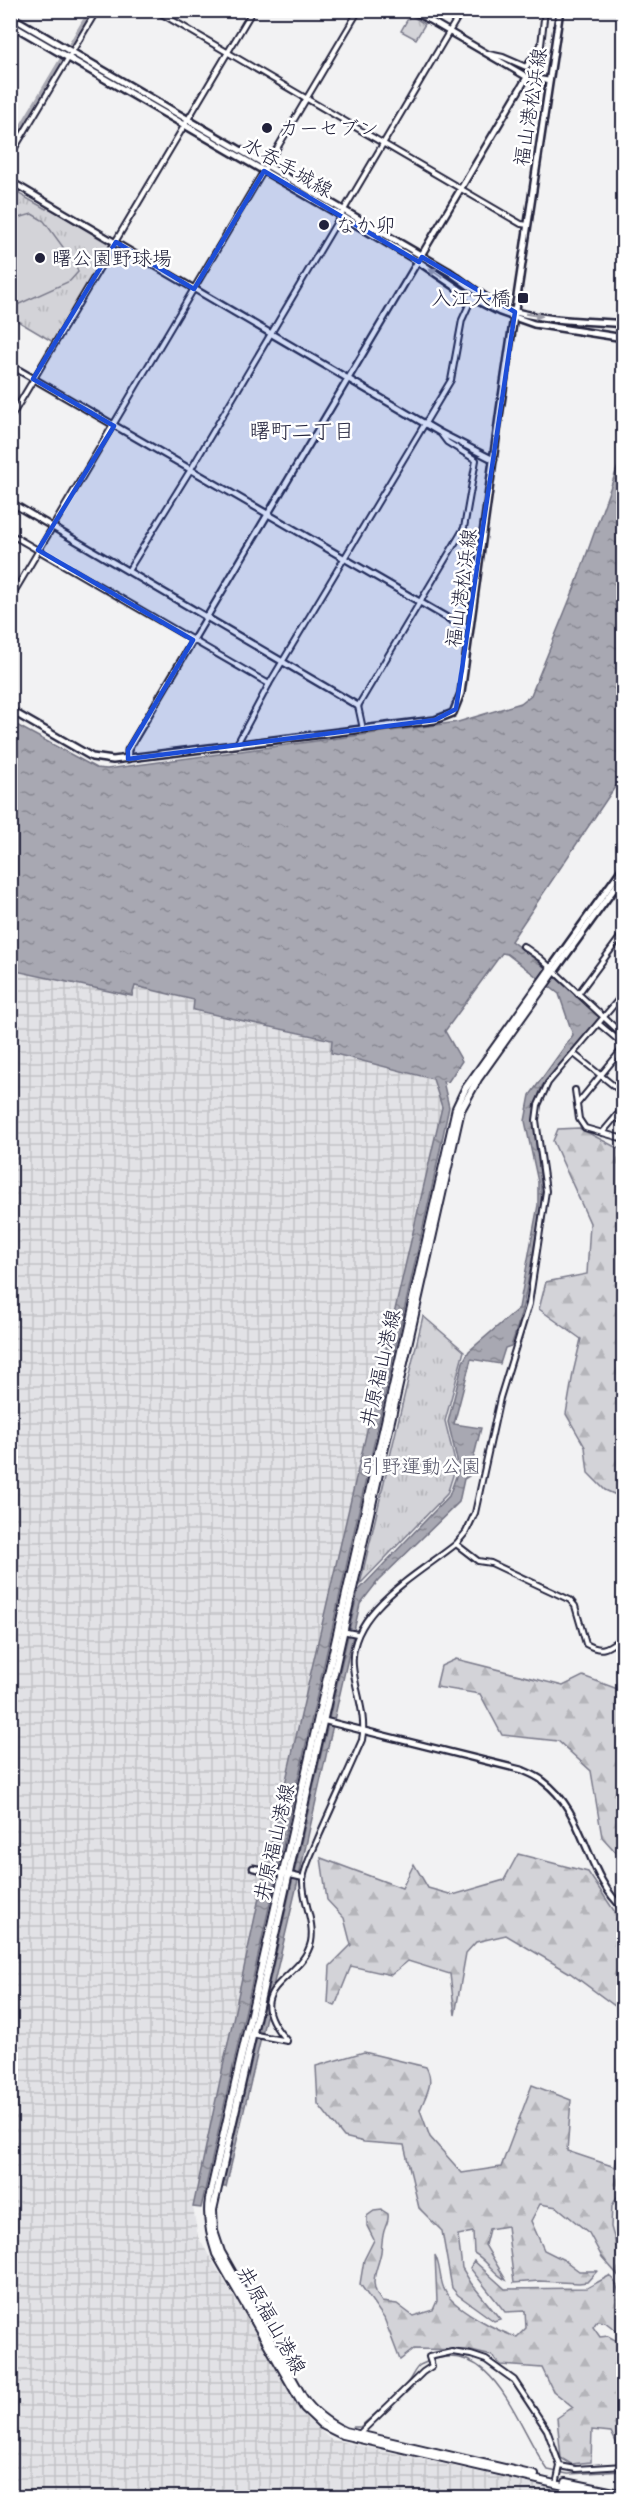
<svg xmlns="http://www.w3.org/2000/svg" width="634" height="2508" font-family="'Patrick Hand','Klee One',sans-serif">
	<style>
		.industrial { fill: url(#industrial-grid) }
		.forest { fill: url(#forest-firs); stroke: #7a7a8a; stroke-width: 1.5 }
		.park { fill: url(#park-tufts); stroke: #7a7a8a; stroke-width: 1.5 }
		.pitch { fill: #d3d3d8; stroke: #7a7a8a; stroke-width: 1.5 }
		.water { fill: url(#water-ripples); stroke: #727282; stroke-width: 1.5 }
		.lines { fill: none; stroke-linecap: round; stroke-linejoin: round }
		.stream { stroke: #727282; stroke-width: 1.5 }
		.canal { stroke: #a8a8b2; stroke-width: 4.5 }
		.minor-casing { stroke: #22223b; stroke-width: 8 }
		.tertiary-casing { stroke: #22223b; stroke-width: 9 }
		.secondary-casing { stroke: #22223b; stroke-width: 10 }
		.primary-casing { stroke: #22223b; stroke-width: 10 }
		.minor { stroke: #fff; stroke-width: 4 }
		.tertiary { stroke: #fff; stroke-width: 4.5 }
		.secondary { stroke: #fff; stroke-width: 5 }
		.primary { stroke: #fff; stroke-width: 6 }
		.oneway { fill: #9c9ca7 }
		.marked { fill: #1d4ed8; fill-opacity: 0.2; stroke: #1d4ed8; stroke-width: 4.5; stroke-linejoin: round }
		.poi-dot { fill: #22223b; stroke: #fff; stroke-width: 2 }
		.labels { text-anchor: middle; stroke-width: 5; stroke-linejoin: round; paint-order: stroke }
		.street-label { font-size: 20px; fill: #22223b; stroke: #fff }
		.poi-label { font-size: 20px; fill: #22223b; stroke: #fff; text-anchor: start }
		.park-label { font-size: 20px; fill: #57576a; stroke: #fff }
		.neighbourhood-label { font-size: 21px; fill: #22223b; stroke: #fff }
	</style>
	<defs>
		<pattern id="industrial-grid" width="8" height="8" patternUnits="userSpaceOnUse" patternTransform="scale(1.5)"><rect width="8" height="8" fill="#e2e2e6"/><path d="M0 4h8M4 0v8" fill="none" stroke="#c2c2c6"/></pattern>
		<pattern id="forest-firs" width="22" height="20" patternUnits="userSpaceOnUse" patternTransform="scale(1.5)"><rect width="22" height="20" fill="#d3d3d8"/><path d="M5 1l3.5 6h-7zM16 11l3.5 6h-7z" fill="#b5b5ba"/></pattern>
		<pattern id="park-tufts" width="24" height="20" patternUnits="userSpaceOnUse" patternTransform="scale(1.5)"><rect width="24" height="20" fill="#d3d3d8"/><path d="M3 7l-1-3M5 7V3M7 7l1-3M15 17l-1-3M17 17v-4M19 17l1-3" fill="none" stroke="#b5b5ba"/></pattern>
		<pattern id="water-ripples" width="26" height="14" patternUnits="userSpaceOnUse" patternTransform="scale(1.5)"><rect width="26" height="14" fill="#a8a8b2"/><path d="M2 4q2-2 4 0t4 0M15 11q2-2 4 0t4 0" fill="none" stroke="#888892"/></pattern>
	</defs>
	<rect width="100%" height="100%" fill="#f2f2f3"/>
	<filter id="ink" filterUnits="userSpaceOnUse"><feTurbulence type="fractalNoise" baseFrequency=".0167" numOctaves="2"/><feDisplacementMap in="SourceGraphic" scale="12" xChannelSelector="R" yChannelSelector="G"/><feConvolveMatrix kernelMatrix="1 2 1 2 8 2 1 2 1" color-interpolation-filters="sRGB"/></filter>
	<g filter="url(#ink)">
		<polygon class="industrial" points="11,970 131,996 134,986 194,1000 193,1011 332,1040 332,1053 433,1079 442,1107 193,2207 198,2237 306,2418 330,2439 591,2497 11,2498"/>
		<g class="forest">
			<polygon points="579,1128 623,1151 623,1498 605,1490 588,1473 585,1447 566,1414 573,1373 581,1339 539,1309 546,1282 587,1274 590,1223 553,1141 558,1129"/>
			<polygon points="456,1659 563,1686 583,1676 623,1691 623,1860 602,1837 591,1771 558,1741 502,1735 480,1694 436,1687 441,1666"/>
			<polygon points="518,1854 588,1872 623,1924 623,2012 570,1973 506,1935 476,1942 466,1953 455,2015 450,1974 408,1961 391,1975 351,1966 335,2006 328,2003 330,1966 351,1945 344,1918 327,1900 321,1858 402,1888 414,1864 428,1888 453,1895 504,1880"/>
			<path d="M364,2052l62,15c9,16 0,27 -6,43l10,27 32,36 39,-6 31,-82 39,15 -4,51 48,16 8,-34v53l-11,20 -1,21 12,41v13l-21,-24 -13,-24 -32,-26 -17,-3 -9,17 13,29 20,10 15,11h18l-10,11 -8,1 -40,-2 -25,2 -7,-57 -18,3 -4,16 21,35c-13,-6 -19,-20 -32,-27l-1,-21 -15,3 4,33 9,15 29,36 -6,2 -36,-26 -6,-7 -10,-57 -23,-23 -15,-63 -40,-3 -20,-5 -26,-33 -2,-38z"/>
			<path d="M623,2200l1,1 -1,45c-5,-16 -5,-30 0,-46z"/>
			<path d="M382,2210l6,4c1,7 -1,8 -3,14 -3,7 -3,16 -4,24 -4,21 -14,30 1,50l15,2 16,12 20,-6 4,-9 -2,-46c6,11 4,25 10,36 8,17 54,41 72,46l9,-9 -1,-17 -20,1 -35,-44 4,-7 31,28 82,-1 22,-12c13,9 10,27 12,42l2,1v17l-18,-14 -8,-1 -4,6 7,10 8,-1 7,4 8,-2v118l-12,-24 -19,-2 -1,32 -20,2 -10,-6 -4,-40 16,-11 -20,-16 -11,-23 -41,-3 -9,-9 -25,-6 -53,-1 -14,11 -16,-42 -24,-34 4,-24 10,-20 -7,-14v-10l7,-5z"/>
		</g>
		<g class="park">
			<polygon points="410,15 425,24 416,39 401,31"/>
			<polygon points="11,185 20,191 19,194 46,209 48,207 111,245 53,342 11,317"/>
			<polygon points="423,1316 464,1351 445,1421 456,1466 447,1494 360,1584"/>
		</g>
		<polygon class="pitch" points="32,214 44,221 76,265 78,272 70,281 17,305 11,306 11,220"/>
		<path class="water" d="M623,452v329h-4l-108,160 25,19 64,57 -58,69c-18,40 2,75 -1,117 0,15 -5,31 -7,45 -6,34 -11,66 -23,98l-6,2 -5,16 -29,-5 -17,65 27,4 -12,48 -5,3 -5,23 -81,79 -18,23 -60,268 -74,315h-3l135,-596 91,-95 10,-28 -11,-46 15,-60 6,-11 50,-43 19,-103v-23l-13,-61 5,-26 43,-60 -14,-41 -52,-40 -5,-1 -57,78 17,30 -14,21 -5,-1 6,26 -16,76 -232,1025 -8,-1 70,-328 179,-772 -9,-28 -102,-26 1,-13 -139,-30 1,-10 -59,-14 -3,10 -121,-26v-248l85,46 11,1 351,-47 63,-19 10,-8 45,-111z"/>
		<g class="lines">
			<path class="stream" d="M353,2427h7c16,-14 33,-28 47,-44 5,-5 7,-14 13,-18 73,-37 96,62 128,105l20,4 56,-3"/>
			<g class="canal">
				<polyline points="71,44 91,10"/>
				<polyline points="10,146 62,59"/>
			</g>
			<defs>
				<g id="minor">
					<polyline points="155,10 521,224 528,225"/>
					<polyline points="489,54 503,57 526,67 541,45 545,10"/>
					<polyline points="10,156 97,10"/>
					<polyline points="10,419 253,10"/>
					<polyline points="10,534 269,684"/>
					<polyline points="128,571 191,469 462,10"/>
					<polyline points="10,599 359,10"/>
					<polyline points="363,729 358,706 464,528 476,460 447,442 441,434"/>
					<polyline points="237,744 269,684 451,380 462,320 472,298"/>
					<polyline points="523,946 540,958 624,1036"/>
					<polyline points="578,994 624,932"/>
					<polyline points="599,1024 624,1045"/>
					<polyline points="574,1054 624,1094"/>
					<polyline points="575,1090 579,1119 585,1128 624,1139"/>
					<polyline points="578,1103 624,1047"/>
					<polyline points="616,1116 624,1124"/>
					<polyline points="602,1133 624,1107"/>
					<path d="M456,1544l22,17 13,2 79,37 5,6 11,38c18,10 22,3 38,-8"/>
					<polyline points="342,1631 357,1634"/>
					<polyline points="290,1875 303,1878"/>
					<path d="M251,2034l36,7c-50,-55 15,-59 24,-99 4,-21 -9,-42 -8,-63 2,-14 11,-30 16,-43 14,-32 29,-64 43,-96 5,-25 -7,-49 -9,-74 -5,-55 66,-92 103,-122l10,-12 9,-19 25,-115 29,-94 17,-113 -10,-71 2,-15 10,-22 76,-90"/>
					<polyline points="359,2434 423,2372 432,2366 429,2357 452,2352 471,2355 486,2360 514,2380 547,2430 560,2466 557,2480"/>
					<polyline points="560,2466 576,2469 624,2466"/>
				</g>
				<g id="tertiary">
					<polyline points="412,10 527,77 549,81"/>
					<polyline points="10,181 439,432 494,460"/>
					<polyline points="10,365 463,627 470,628"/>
					<polyline points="10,502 358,706"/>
					<polyline points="128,759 128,750 527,77"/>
					<path d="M321,1720l201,50c7,3 15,6 21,11 43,31 42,94 81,128"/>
					<polyline points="253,1868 284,1874"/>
				</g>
				<g id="secondary">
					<path d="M10,16l438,255c21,14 44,34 68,41 34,9 73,9 108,12"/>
					<polyline points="10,24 340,215 419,262 472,298 500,312 534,324 624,338"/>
					<polyline points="10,710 92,757 113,760 435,720 453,713 461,693 500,410 560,10"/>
					<polyline points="551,968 624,866"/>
					<polyline points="554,972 624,875"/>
				</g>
				<g id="primary">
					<path d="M551,968l-86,121 -9,19 -247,1091c-3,19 1,37 7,55l88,154 18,17 20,10 274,63"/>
					<path d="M535,2475l-190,-44c-17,-8 -31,-18 -42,-34l-82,-145 -7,-21 -1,-21 248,-1100 17,-31 76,-107"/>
					<polyline points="566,2482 624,2494"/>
				</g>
			</defs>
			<use href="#minor" class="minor-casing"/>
			<use href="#tertiary" class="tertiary-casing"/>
			<use href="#secondary" class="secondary-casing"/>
			<use href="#primary" class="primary-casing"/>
			<use href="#minor" class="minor"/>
			<use href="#tertiary" class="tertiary"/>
			<use href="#secondary" class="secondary"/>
			<use href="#primary" class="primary"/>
		</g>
		<defs><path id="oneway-solid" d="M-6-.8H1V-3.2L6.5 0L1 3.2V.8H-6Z" transform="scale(1.5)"/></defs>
		<g class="oneway">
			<use href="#oneway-solid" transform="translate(436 273) rotate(-146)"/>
			<use href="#oneway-solid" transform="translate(534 315) rotate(9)"/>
		</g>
	</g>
	<path class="marked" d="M264,171l155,91 3,-5 93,55 -59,397 -21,11 -307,39v-9l65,-110 -155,-90 76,-124 -81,-47 83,-137 78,47z"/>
	<g class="poi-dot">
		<circle cx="267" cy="128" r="6"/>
		<circle cx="324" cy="225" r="6"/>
		<circle cx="40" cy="258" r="6"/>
		<rect x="517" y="292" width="12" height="12" rx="3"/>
	</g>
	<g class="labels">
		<g class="street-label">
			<text transform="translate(530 107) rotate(-81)" y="7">福山港松浜線</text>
			<text transform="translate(288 167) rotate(30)" y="7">水呑手城線</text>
			<text transform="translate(461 588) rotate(-82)" y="7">福山港松浜線</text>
			<text transform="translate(380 1368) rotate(-77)" y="7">井原福山港線</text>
			<text transform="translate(274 1842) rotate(-77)" y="7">井原福山港線</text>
			<text transform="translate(272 2320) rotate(61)" y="7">井原福山港線</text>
		</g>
		<g class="poi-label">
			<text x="279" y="135">カーセブン</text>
			<text x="336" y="232">なか卯</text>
			<text x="52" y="265">曙公園野球場</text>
			<text x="511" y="305" text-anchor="end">入江大橋</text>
		</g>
		<g class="park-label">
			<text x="421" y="1473">引野運動公園</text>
		</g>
		<g class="neighbourhood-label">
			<text x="302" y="438">曙町二丁目</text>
		</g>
	</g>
	<rect width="634" height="2508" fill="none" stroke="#fff" stroke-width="36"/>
	<rect x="18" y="18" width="598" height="2472" fill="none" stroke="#22223b" stroke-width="2" filter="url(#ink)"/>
</svg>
